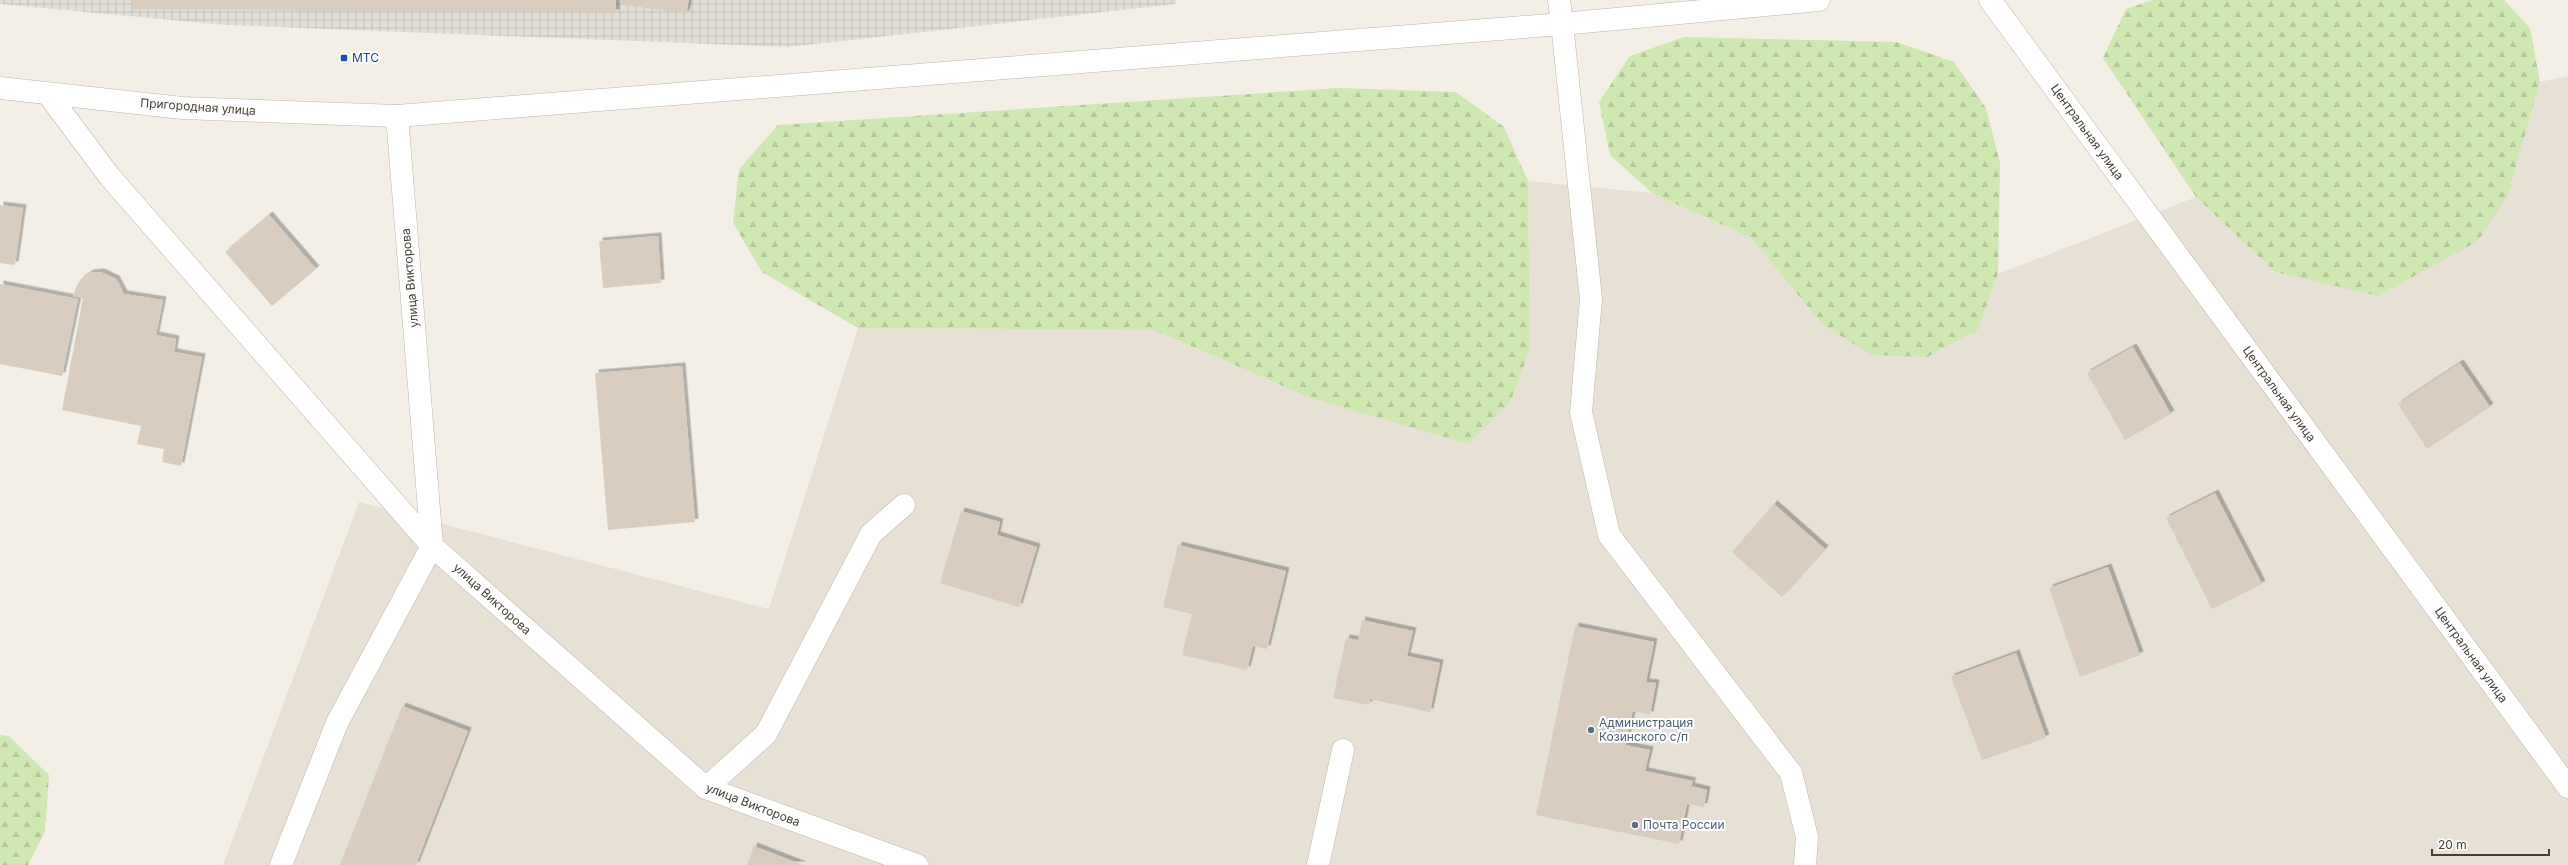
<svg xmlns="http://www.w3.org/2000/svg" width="2568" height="865" font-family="Inter,sans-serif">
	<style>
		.residential { fill: #e7e1d5 }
		.industrial { fill: url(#industrial-grid) }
		.forest { fill: url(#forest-firs) }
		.building { fill: #d8cdbf; filter: url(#shadow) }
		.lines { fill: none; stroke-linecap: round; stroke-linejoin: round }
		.service-casing { stroke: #beb7a9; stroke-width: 23 }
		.minor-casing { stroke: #beb7a9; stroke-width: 23 }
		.tertiary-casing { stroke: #beb7a9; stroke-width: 23 }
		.service { stroke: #fff; stroke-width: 22 }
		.minor { stroke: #fff; stroke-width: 22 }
		.tertiary { stroke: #fff; stroke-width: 22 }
		.transit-dot { fill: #1a4fb4; stroke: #fff; stroke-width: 1.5 }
		.service-dot { fill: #5c6f8a; stroke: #fff; stroke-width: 1.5 }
		.labels { text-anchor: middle; stroke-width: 4; stroke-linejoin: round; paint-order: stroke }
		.transit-label { font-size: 12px; fill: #164399; stroke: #fff; text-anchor: start }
		.street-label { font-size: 12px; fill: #463f36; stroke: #fff }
		.service-label { font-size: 12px; fill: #4e5e75; stroke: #fff; text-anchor: start }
	</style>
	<defs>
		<pattern id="industrial-grid" width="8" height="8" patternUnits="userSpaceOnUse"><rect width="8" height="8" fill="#e2ded8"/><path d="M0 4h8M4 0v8" fill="none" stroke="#c3c0ba"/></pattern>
		<pattern id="forest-firs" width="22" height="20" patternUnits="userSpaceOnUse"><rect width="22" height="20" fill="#cfe7b0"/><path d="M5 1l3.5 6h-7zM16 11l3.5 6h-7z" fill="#b3c798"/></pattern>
		<filter id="shadow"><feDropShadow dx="3.5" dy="-3.5" stdDeviation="0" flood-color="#0004"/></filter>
	</defs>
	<rect width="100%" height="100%" fill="#f3efe7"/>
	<polygon class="residential" points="2568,76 2568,865 223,865 359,502 769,609 858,328 1154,330 1308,397 1530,348 1528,181 1652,193 1751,238 1822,324 1978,330 1998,274 2196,197 2275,272 2508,195 2540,82"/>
	<polygon class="industrial" points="0,0 1176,0 1175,4 787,47 226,25 0,4"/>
	<g class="forest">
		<polygon points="2153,0 2504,0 2530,28 2540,82 2508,195 2478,241 2378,296 2275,272 2196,197 2103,58 2126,9"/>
		<polygon points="1684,37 1897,42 1954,62 1986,108 2000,163 1998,274 1978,330 1927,357 1871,355 1822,324 1751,238 1652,193 1610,155 1599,102 1630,56"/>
		<polygon points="1340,88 1456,92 1504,127 1528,181 1530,348 1510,403 1468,444 1308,397 1154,330 858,328 762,272 733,223 739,169 778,125"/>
		<polygon points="0,735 9,736 49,775 45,831 28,865 0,865"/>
	</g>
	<g class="building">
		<polygon points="133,0 616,0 616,13 133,9"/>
		<polygon points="621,0 689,0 686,14 621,4"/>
		<polygon points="0,205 23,208 15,265 0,263"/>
		<polygon points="269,215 316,269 272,306 225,252"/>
		<polygon points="658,236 661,283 603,288 599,241"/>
		<polygon points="101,272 116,279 124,294 163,300 156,335 176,339 174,352 202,357 181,466 162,462 164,449 137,444 141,426 62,410 83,298 73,296 76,287 81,279 90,273"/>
		<polygon points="0,284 78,299 62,376 0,364"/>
		<polygon points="2133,347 2171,414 2125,440 2087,373"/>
		<polygon points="2460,363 2490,407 2427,449 2398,404"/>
		<polygon points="682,366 695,522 608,530 595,373"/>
		<polygon points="2215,493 2262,584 2212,609 2166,518"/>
		<polygon points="1774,504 1825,549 1782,597 1732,552"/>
		<polygon points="961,511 1000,522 997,535 1037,547 1019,607 940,583"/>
		<polygon points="1178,545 1286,571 1267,649 1253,646 1247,670 1182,655 1192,614 1163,607"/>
		<polygon points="2108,567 2140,655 2080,677 2049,588"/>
		<polygon points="1362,620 1413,631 1407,656 1440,663 1430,712 1370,699 1369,705 1333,698 1346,638 1358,640"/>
		<polygon points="1575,626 1654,642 1646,682 1656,683 1650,715 1633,711 1625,745 1650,750 1645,771 1693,781 1691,786 1707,790 1704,807 1687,804 1679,844 1536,815"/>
		<polygon points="2016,653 2046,738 1982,760 1951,677"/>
		<polygon points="402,706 468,731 416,865 340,865"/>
		<polygon points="754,846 803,865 747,865"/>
	</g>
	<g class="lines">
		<defs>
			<g id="service">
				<polyline points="1562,24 1591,299 1581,412 1609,535 1791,773 1807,837 1805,865"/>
				<polyline points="48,94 110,177 432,546 337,723 281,865"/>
				<polyline points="706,788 766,734 871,534 904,505"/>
				<polyline points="1318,865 1343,750"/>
			</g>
			<g id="minor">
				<polyline points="1559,0 1562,24"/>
				<polyline points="1990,0 2568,787"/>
				<polyline points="397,116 432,546 706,788 917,865"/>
			</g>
			<polyline id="tertiary" points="0,88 182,108 397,116 1562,24 1819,0"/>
		</defs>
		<use href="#service" class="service-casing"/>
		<use href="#minor" class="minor-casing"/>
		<use href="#tertiary" class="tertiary-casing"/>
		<use href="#service" class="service"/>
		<use href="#minor" class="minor"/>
		<use href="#tertiary" class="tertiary"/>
	</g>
	<rect class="transit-dot" x="340" y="54" width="8" height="8" rx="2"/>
	<g class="service-dot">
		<circle cx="1591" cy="730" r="4"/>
		<circle cx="1635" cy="825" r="4"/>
	</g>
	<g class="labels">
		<g class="transit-label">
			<text x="352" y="62">МТС</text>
		</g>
		<g class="street-label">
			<text transform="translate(198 107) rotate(4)" y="4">Пригородная улица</text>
			<text transform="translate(2087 132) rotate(54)" y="4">Центральная улица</text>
			<text transform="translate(410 278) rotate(-95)" y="4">улица Викторова</text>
			<text transform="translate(2279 394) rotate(54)" y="4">Центральная улица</text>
			<text transform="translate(492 599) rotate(42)" y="4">улица Викторова</text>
			<text transform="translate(2471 655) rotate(54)" y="4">Центральная улица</text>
			<text transform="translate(753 805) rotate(21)" y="4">улица Викторова</text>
		</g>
		<g class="service-label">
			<text x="1599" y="727">Администрация<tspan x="1599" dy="14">Козинского с/п</tspan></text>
			<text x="1643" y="829">Почта России</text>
		</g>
	</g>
	<path d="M2432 849v6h117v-6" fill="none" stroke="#463f36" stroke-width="2"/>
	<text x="2438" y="849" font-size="12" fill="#463f36" stroke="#ffffff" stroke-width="3" paint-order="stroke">20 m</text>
</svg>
